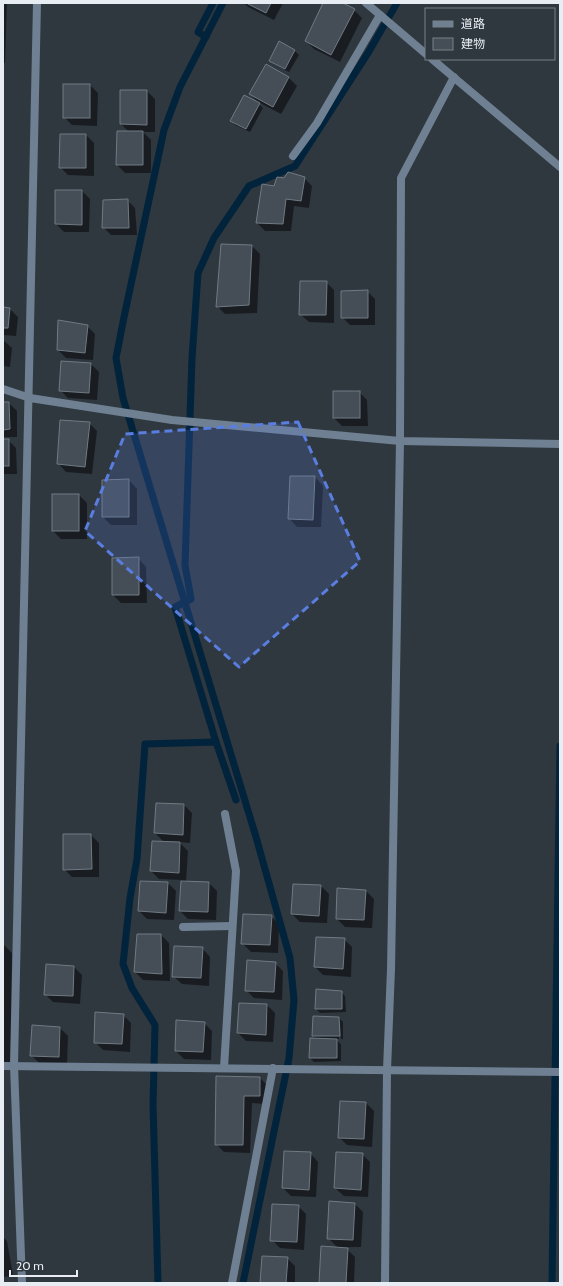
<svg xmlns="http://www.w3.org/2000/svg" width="563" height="1286" font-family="Cabin,'Noto Sans JP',sans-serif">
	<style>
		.shadow { fill: #0007 }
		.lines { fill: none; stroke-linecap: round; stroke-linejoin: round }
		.stream { stroke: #02233c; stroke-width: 7 }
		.building { fill: #454e56; stroke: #707a83 }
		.street { stroke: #6e8092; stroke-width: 8 }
		.marked { fill: #5a7ee0; fill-opacity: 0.2; stroke: #5a7ee0; stroke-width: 3; stroke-dasharray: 8 5; stroke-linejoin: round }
	</style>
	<rect width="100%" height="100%" fill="#2f373f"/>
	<g class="shadow">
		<polygon points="3,3 7,3 5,63 3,63"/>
		<polygon points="244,3 283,3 274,20 248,7"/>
		<polygon points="325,3 341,3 354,10 362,18 340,62 314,49 306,41"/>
		<polygon points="280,42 295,51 299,55 289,72 274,64 270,60"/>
		<polygon points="266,65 289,78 297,86 281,114 258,102 250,94"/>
		<polygon points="90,85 98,93 97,126 72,125 64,117"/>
		<polygon points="147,91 155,99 155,132 143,132 151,140 151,173 125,173 117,165 129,132 121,124"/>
		<polygon points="259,104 263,108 250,132 235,125 231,121"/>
		<polygon points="61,135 86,135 94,143 94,176 68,175 60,167"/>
		<polygon points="304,178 312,186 309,208 294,206 291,231 265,231 257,223 274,187 285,179"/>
		<polygon points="82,191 90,199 89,232 64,232 56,224"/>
		<polygon points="127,200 135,208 137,235 111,235 103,227"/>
		<polygon points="252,246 260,254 257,313 225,314 217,306"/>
		<polygon points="326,282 334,290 334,323 309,322 300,314"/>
		<polygon points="367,291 375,299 375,325 350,325 342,317"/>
		<polygon points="3,308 10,309 18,317 16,336 3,335"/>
		<polygon points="87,326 95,334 93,360 66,358 58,350"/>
		<polygon points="3,340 12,348 10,367 3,366"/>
		<polygon points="91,364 99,372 97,400 68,398 60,390"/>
		<polygon points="359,392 367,400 368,426 342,426 334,418"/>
		<polygon points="3,403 9,403 17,411 17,437 3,437"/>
		<polygon points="89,423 97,431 92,474 66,472 58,463"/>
		<polygon points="3,440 8,440 16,448 17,474 3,474"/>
		<polygon points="315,477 323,486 321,527 297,527 289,518"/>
		<polygon points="129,480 137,489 137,525 111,525 103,517"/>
		<polygon points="79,495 87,503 87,539 61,539 53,531"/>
		<polygon points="138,558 146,567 147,603 121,603 113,595"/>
		<polygon points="157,804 184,805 192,813 190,843 179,842 188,851 186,882 209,883 217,891 216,920 188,919 180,911 182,880 159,879 151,871 164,842 155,833"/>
		<polygon points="64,835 91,835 99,843 99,877 72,877 64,869"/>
		<polygon points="141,882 168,883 176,891 174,920 147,919 139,911"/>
		<polygon points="321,886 329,894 327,923 300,922 292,914"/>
		<polygon points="366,891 374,899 372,928 345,927 337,919"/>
		<polygon points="271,916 279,924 278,953 251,952 243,944"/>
		<polygon points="138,935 161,935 169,943 170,981 143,980 135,972"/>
		<polygon points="344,939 352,947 351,977 323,975 315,967"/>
		<polygon points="3,944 12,953 11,1065 3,1065"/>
		<polygon points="202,948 210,957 209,986 182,984 173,976"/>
		<polygon points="275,963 283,971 282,1000 254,998 246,990"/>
		<polygon points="74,967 82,975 80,1004 53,1002 45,994"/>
		<polygon points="317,990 341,992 345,996 346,1012 320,1013 316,1009"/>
		<polygon points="267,1005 275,1013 273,1042 246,1041 238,1033"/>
		<polygon points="123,1015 131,1023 130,1052 103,1050 95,1042"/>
		<polygon points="339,1018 343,1022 343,1039 341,1039 340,1021 338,1021 339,1039 335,1039 341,1044 341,1061 314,1062 310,1058 316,1040 313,1036"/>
		<polygon points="204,1023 212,1031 211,1060 184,1059 176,1051"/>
		<polygon points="60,1028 68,1036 67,1065 39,1063 31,1055"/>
		<polygon points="217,1077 260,1078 268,1086 267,1104 252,1103 250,1153 224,1152 216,1144"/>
		<polygon points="366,1103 374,1111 372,1147 347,1145 339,1137"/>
		<polygon points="310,1153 318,1162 316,1197 291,1196 283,1188"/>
		<polygon points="362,1154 370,1162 368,1197 344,1196 335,1188"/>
		<polygon points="355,1204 363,1212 361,1247 345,1247 355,1257 354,1283 320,1283 338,1248 328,1238"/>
		<polygon points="298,1206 306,1214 304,1250 280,1248 272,1240"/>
		<polygon points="3,1237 7,1241 13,1276 3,1277"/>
		<polygon points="287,1258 295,1266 295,1283 261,1283"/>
	</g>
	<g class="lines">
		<g class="stream">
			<polyline points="223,3 180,87 164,130 124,317 116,358 123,398 256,837 290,958 294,1000 289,1058 243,1283"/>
			<polyline points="206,37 198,32 213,3"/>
			<polyline points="216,742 175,607 191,599 185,565 192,358 198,273 214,238 249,186 295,166 368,53 397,3"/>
			<polyline points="158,1283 153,1105 155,1025 132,988 123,964 130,898 137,859 145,744 216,742 236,800"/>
			<polyline points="552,1283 560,746"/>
		</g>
	</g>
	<g class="building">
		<polygon points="246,3 271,3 266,13"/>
		<polygon points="323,3 343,3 355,9 331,55 305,41"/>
		<polygon points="279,41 295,50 285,69 269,61"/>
		<polygon points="266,64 289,77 273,107 249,94"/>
		<rect x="63" y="84" width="27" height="34"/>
		<polygon points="120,90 147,90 147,125 120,124"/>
		<polygon points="244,95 260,103 246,129 230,121"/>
		<polygon points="117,131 143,131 143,165 116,165"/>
		<polygon points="60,134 86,134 86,168 59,168"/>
		<polygon points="288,172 305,177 301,201 286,199 283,224 256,223 262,184 274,186 277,177 284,178"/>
		<polygon points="55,190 82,190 82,225 55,224"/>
		<polygon points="128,199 129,228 102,228 103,200"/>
		<polygon points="221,244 252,245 249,305 216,307"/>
		<polygon points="300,281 327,281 326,315 299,315"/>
		<polygon points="368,290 368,318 341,318 341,291"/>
		<polygon points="3,307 10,308 8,328 3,328"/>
		<polygon points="58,320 88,325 85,353 57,350"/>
		<polygon points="61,361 91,363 89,393 59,391"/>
		<rect x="333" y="391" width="27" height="27"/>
		<polygon points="3,402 9,402 10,429 3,430"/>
		<polygon points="60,420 90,422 85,467 57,464"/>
		<rect x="3" y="439" width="6" height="27"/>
		<polygon points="290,476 315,476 313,520 288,519"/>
		<polygon points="129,479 129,517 102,517 102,480"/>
		<rect x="52" y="494" width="27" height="37"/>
		<polygon points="139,557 139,595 112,595 112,558"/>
		<polygon points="156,803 184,804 183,835 154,833"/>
		<polygon points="63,834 91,834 92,869 63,870"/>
		<polygon points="152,841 180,842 179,873 150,871"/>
		<polygon points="140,881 168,882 166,913 138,911"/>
		<polygon points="181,881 209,882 208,912 179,911"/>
		<polygon points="293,884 321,885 319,916 291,914"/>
		<polygon points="337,888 366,890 364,920 336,919"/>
		<polygon points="243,914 272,915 270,945 241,944"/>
		<polygon points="137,934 161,934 162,974 134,972"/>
		<polygon points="316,937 345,938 343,969 314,967"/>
		<polygon points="174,946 203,947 201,978 172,977"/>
		<polygon points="247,960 276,962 274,992 245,991"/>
		<polygon points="46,964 74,966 73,996 44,995"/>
		<polygon points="316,989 342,991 342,1009 315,1009"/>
		<polygon points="239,1003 267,1004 266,1035 237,1033"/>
		<polygon points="95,1012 124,1014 122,1044 94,1043"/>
		<polygon points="313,1016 339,1017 340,1036 312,1036"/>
		<polygon points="176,1020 205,1022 203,1052 175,1051"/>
		<polygon points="32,1025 60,1027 59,1057 30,1056"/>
		<polygon points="310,1038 337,1039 337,1058 309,1058"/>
		<polygon points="216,1076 260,1077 260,1096 244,1096 243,1145 215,1145"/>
		<polygon points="340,1101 366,1102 364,1139 338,1138"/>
		<polygon points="284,1151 311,1152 309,1190 282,1188"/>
		<polygon points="336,1152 363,1153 361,1190 334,1188"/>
		<polygon points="329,1201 355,1203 353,1240 327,1239"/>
		<polygon points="272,1204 299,1205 297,1242 270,1241"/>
		<polygon points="321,1246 348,1248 346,1283 319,1283"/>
		<polygon points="262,1256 288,1257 286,1283 260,1283"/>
	</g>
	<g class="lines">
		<g class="street">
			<polyline points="366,3 426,54"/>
			<polyline points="432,59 560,167"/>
			<polyline points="293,156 317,123 380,15"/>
			<polyline points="3,389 30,398 172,420 400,441 560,444"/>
			<polyline points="183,927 232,926"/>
			<polyline points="3,1066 560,1072"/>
			<polyline points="224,1068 236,871 225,814"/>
			<polyline points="22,1283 14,1065 37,3"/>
			<polyline points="232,1283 273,1068"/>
			<polyline points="385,1283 387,1070 391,969 400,441 401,178 454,77"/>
		</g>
	</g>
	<path class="marked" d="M298,422l62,139 -121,106 -154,-136 40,-97z"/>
	<rect width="563" height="1286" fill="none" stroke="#e7edf2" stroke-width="8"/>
	<rect x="425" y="8" width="130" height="52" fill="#2f373f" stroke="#798087"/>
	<rect x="433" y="21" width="20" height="6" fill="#6e8092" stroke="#798087"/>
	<text x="461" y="28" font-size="12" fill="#e7edf2">道路</text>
	<rect x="433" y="38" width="20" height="12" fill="#454e56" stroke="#798087"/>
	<text x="461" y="48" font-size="12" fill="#e7edf2">建物</text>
	<path d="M10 1270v6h67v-6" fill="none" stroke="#e7edf2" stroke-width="2"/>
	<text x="16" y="1270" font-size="12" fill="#e7edf2" stroke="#2f373f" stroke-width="3" paint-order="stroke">20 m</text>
</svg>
